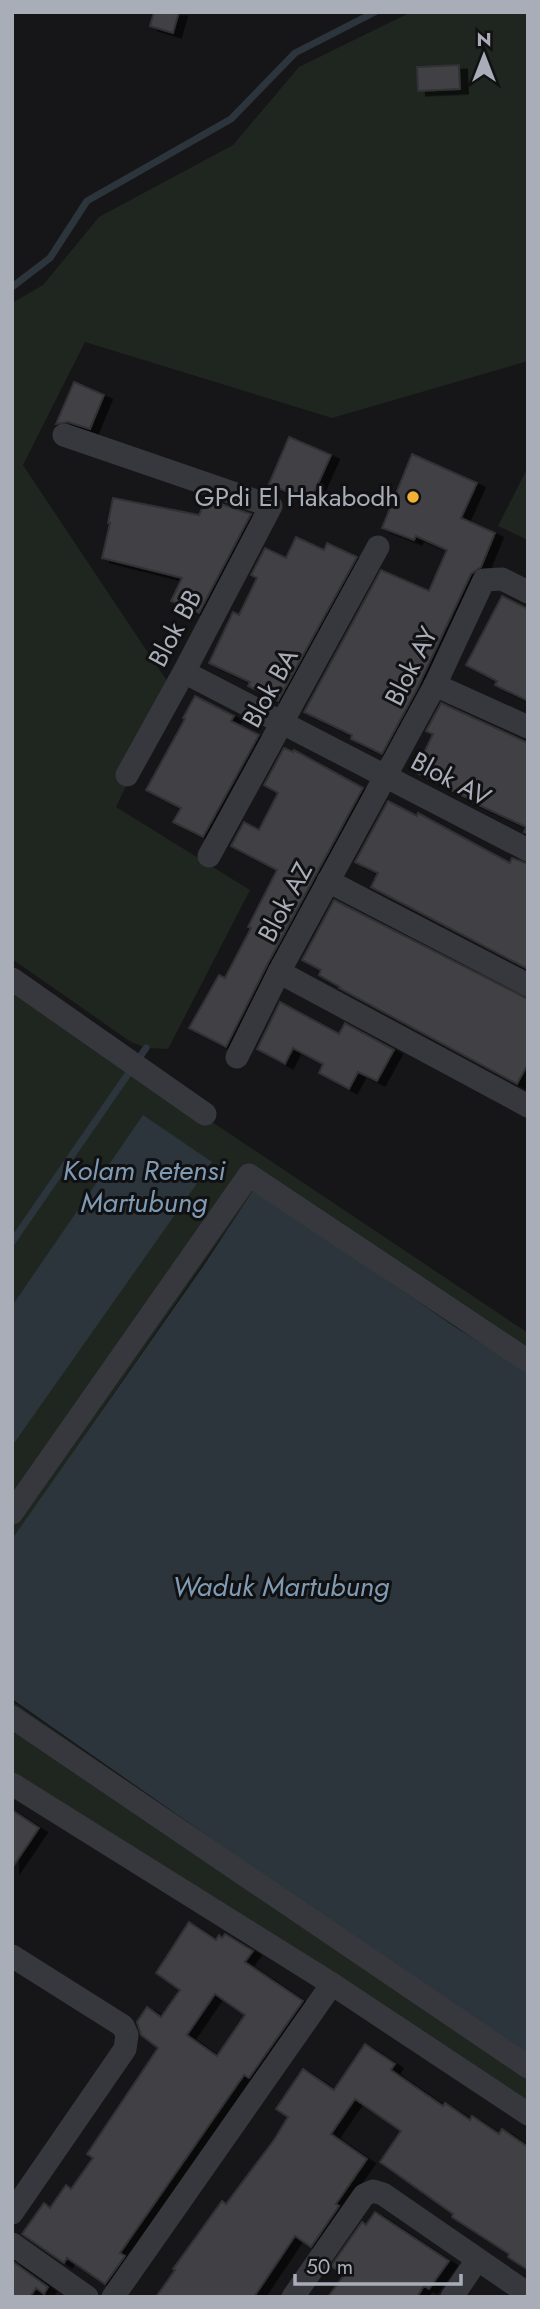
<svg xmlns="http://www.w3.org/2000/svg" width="540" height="2309" font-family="Jost,sans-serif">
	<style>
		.green { fill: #1e261f }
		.water { fill: #2c353c }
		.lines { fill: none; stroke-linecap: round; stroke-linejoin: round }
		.stream { stroke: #2c353c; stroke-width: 7 }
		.building { fill: #404145; stroke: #303034; stroke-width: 2; fill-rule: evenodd; filter: url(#shadow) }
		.street { stroke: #37383d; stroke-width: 23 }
		.poi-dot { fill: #f2b134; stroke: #111113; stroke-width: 2.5 }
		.labels { text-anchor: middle; stroke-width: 6; stroke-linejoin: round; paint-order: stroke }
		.poi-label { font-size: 26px; fill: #a8adb8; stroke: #111113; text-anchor: end }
		.street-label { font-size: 26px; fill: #a8adb8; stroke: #111113 }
		.water-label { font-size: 28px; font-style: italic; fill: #7f9bb3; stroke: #111113 }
	</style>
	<defs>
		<filter id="shadow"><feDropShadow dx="8" dy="4.5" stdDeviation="0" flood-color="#0009"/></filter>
	</defs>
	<rect width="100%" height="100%" fill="#161618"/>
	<g class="green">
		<polygon points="411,12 528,12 528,361 332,418 85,342 23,465 173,690 116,807 250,890 168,1049 146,1048 131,1042 12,959 12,303 43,285 99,217 233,145 299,67"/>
		<polygon points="528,467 528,540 498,526"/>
		<polygon points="12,988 528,1333 528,1373 254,1190 12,1540"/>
		<polygon points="12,1701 528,2058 528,2118 12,1775"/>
	</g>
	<g class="water">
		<polygon points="143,1115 212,1162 12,1446 12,1306"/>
		<polygon points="254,1189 455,1327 528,1372 528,2060 12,1699 12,1539 204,1265"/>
	</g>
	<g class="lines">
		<g class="stream">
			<polyline points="12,287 50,258 87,201 231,119 295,53 375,12"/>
			<polyline points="12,1242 146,1048"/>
		</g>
	</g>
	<g class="building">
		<polygon points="154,12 179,12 173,33 150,26"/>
		<polygon points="459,65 460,89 418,91 417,67"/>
		<polygon points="74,382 104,395 90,429 68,422 56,424"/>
		<polygon points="289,437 331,455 310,502 269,484"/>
		<polygon points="412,454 477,483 461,518 495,533 481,567 471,574 417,689 382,754 351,739 352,735 304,712 381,570 429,591 447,550 416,536 414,540 382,528"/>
		<polygon points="113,498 199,515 206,499 251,514 199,613 171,601 182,578 102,558 110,523 108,523"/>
		<polygon points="296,537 324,550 327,543 357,557 278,701 248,686 250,682 209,663 233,612 239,615 257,578 251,575 265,548 286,558"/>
		<polygon points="502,596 528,609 528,701 495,685 497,681 466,665"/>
		<polygon points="195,696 234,716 231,721 259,735 203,837 173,822 181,808 146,790 185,719 183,718"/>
		<polygon points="441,703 528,743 528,834 524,832 526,827 470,801 471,800 415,772 433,734 426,731"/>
		<polygon points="284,748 293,752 294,750 363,788 267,965 226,1047 189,1028 219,975 225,978 251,928 248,927 277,870 231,846 244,822 259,830 278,793 264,785"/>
		<polygon points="388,801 417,816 418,813 510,863 512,858 528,864 528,969 371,887 378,873 355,862"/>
		<polygon points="334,900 528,999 528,1064 517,1084 339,988 340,987 319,975 321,970 302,960"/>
		<polygon points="280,1002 339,1034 345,1023 394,1050 377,1081 358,1072 349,1089 319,1073 323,1064 293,1048 285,1064 257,1049"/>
		<polygon points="12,1810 39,1828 12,1868"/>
		<path d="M189,1922l27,18 3,-5 3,3 3,-4 28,17 -8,11 58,39 -54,77 -5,-3 -124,178 5,3 -20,28 -38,-26 -3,5 -42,-29 22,-31 6,5 16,-23 5,4 22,-31 -6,-4 71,-106 -17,-13 -4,-13 10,-15 14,10 19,-27 -24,-17zM215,1994l30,21 -28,41 -30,-21z"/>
		<polygon points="365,2044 395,2064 391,2070 443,2106 445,2103 470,2120 472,2116 499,2134 502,2129 528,2147 528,2270 508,2257 509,2254 452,2217 453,2214 380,2162 401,2131 355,2099 331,2134 367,2159 336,2204 339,2206 311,2247 295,2236 254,2297 156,2297 175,2270 173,2269 222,2201 226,2204 274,2140 288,2117 276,2109 303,2069 334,2090"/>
		<polygon points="375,2212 449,2261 429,2289 424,2286 417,2297 328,2297 344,2275 331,2266 362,2222 366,2225"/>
		<polygon points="12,2261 48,2287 44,2294 36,2288 30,2297 12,2297"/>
	</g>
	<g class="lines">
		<g class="street">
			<polyline points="64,435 271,506 184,672 127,775"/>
			<polyline points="184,672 528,850"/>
			<polyline points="435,685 528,727"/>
			<polyline points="209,856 378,547"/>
			<polyline points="328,881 528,985"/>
			<polyline points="279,972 528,1106"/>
			<polyline points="12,979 205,1114"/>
			<polyline points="237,1057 279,972 435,685 484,580 502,579 528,592"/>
			<polyline points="12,1513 249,1175 528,1361"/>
			<polyline points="12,1717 528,2067"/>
			<polyline points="12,1784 332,1984 528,2114"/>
			<polyline points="12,1956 123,2026 127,2035 125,2049 12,2213"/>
			<polyline points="12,2244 87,2297"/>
			<polyline points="113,2297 332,1984"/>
			<polyline points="293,2297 364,2195 373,2191 383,2194 528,2294"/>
			<polyline points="452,2297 477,2260"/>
		</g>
	</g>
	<circle class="poi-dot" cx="413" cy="497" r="7"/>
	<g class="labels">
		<g class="poi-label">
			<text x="399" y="506">GPdi El Hakabodh</text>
		</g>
		<g class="street-label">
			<text transform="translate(175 628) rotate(-62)" y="9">Blok BB</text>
			<text transform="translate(411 666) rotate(-63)" y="9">Blok AY</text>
			<text transform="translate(270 688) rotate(-61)" y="9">Blok BA</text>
			<text transform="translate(451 779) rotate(28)" y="9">Blok AV</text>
			<text transform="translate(285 902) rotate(-62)" y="9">Blok AZ</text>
		</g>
		<g class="water-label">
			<text x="144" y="1180">Kolam Retensi<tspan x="144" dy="32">Martubung</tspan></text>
			<text x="281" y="1596">Waduk Martubung</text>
		</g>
	</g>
	<rect width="540" height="2309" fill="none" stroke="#a8adb8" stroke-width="28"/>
	<g transform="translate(484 56)" stroke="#111113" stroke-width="5" paint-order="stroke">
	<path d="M0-5L12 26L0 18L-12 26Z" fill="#a8adb8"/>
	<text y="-10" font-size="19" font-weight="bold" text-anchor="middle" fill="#a8adb8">N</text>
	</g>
	<path d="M295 2274v10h166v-10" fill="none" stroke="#a8adb8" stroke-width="3.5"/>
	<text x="306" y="2274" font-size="21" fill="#a8adb8" stroke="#111113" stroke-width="5" paint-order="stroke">50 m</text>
</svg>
